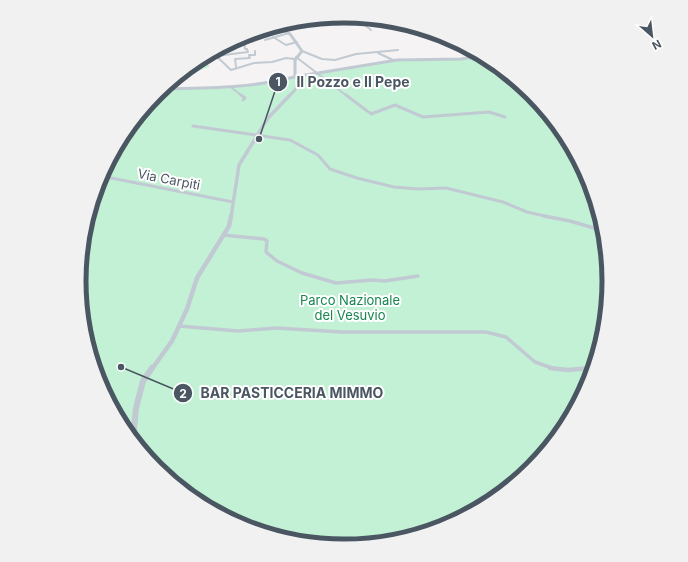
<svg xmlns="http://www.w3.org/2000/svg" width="688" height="562" font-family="Inter,sans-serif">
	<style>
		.green { fill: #c3f1d5 }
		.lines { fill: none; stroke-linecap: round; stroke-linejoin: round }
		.minor-far3 { stroke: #c1cad2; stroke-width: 2 }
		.minor-far2 { stroke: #c1cad2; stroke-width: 3 }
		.minor-far1 { stroke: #c1cad2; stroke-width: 3.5 }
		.minor { stroke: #c1cad2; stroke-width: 4.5 }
		.tertiary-far3 { stroke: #c1cad2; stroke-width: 3 }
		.tertiary-far2 { stroke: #c1cad2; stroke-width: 3.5 }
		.tertiary-far1 { stroke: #c1cad2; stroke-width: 4.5 }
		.tertiary { stroke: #c1cad2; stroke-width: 6 }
		.labels { text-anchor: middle; stroke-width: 4; stroke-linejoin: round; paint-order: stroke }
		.street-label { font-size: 13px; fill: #4a5661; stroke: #fff }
		.park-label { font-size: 13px; fill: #17864f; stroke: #fff }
		.rim { fill: none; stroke: #4a5661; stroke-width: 5 }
		.leader { fill: none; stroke: #4a5661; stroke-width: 1.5 }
		.callout-dot { fill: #4a5661; stroke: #fff; stroke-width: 1.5 }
		.mark-label { font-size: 12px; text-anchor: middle; font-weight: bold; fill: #fff }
		.callout-label { font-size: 14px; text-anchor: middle; font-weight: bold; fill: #4a5661; stroke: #fff; stroke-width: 4; stroke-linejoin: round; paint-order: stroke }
	</style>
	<rect width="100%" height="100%" fill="#f5f3f3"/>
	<g class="green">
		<path d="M482,56c45,24 86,76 106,123 5,10 7,21 10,31 14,47 13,98 -1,144 -18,59 -54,112 -106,147 -7,5 -16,9 -23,13 -108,48 -247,34 -325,-62 -26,-32 -41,-59 -52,-98 -3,-8 -6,-17 -7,-26 -2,-15 -5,-31 -5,-46 0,-8 2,-17 2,-26 6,-51 24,-99 57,-139 8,-10 16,-21 26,-30h64l61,-9 6,-3h8l76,-13 67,-3z"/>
		<polygon points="194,63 197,65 209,65 209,67 185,76 182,80 177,81 174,80"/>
	</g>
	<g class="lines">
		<g class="minor-far3">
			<polyline points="355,17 371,30"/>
			<polyline points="381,20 386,23"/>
			<polyline points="290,22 294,21"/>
			<polyline points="273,37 286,45 297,42"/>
			<polyline points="265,40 289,33"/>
			<polyline points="302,51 322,59 335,60 356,54 398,50"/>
			<polyline points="212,52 231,70 254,63 272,62 286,58 295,59"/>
			<polyline points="378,53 393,60"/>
			<polyline points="249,55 255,55 255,51"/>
			<polyline points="216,56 248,52 247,49 245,49 244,41"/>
			<polyline points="296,57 347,96"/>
			<polyline points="236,67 235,59 250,58 249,56"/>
			<polyline points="232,88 242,96"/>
		</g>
		<g class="minor-far2">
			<polyline points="241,95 245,98 243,100"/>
			<polyline points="346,95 367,111"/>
			<polyline points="369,112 371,114 395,105 423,117 489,112 505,117"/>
			<polyline points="138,116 147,109 146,107"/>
			<polyline points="193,126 290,140 318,155 330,169 357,178 394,187 418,189 446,188 503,202 527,212 549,217"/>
			<polyline points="101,176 233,202"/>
		</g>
		<g class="minor-far1">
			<polyline points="544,216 570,221 604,231"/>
			<polyline points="223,235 264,239 267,241 266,252 277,261 302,273 336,283 372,280 385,281 418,276"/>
			<polyline points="179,326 238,331 276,328 342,332 486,332 506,337 535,362 555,369"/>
			<polyline points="579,369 593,368"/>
		</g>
		<polyline class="minor" points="550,368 568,370 590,368"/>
		<g class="tertiary-far3">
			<polyline points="275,26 290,34 302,51 295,60 295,77"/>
			<polyline points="300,76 397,60 461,59 482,56"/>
			<path d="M163,89c46,-1 91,-1 135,-13"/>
			<polyline points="289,96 295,90 299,80"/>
		</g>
		<polyline class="tertiary-far2" points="231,217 239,165 268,118 290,95"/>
		<polyline class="tertiary-far1" points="152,369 172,341 187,309 197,278 229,226 231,216"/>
		<polyline class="tertiary" points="133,440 136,408 143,381 152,368"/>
	</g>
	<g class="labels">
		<g class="street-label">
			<text transform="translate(169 179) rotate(11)" y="5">Via Carpiti</text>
		</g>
		<g class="park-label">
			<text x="350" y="305">Parco Nazionale<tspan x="350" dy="15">del Vesuvio</tspan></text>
		</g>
	</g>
	<path d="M0 0H688V562H0ZM86 281a258 258 0 1 1 516 0a258 258 0 1 1-516 0Z" fill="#f1f1f2" fill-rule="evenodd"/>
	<path class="rim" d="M86 281a258 258 0 1 1 516 0a258 258 0 1 1-516 0Z"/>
	<path class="leader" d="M259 139L278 82M121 367L183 393"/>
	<g class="callout-dot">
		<circle cx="259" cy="139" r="4"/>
		<circle cx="121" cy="367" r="4"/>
		<circle cx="278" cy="82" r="10"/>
		<circle cx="183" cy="393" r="10"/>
	</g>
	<g class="mark-label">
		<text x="278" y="86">1</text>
		<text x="183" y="398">2</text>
	</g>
	<g class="callout-label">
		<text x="353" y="87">Il Pozzo e Il Pepe</text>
		<text x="292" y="398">BAR PASTICCERIA MIMMO</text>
	</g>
	<g transform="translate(652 36) rotate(152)" stroke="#ffffff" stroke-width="3" paint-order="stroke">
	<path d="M0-3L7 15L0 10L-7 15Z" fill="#4a5661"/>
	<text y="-6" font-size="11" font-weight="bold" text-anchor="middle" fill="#4a5661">N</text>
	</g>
</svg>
